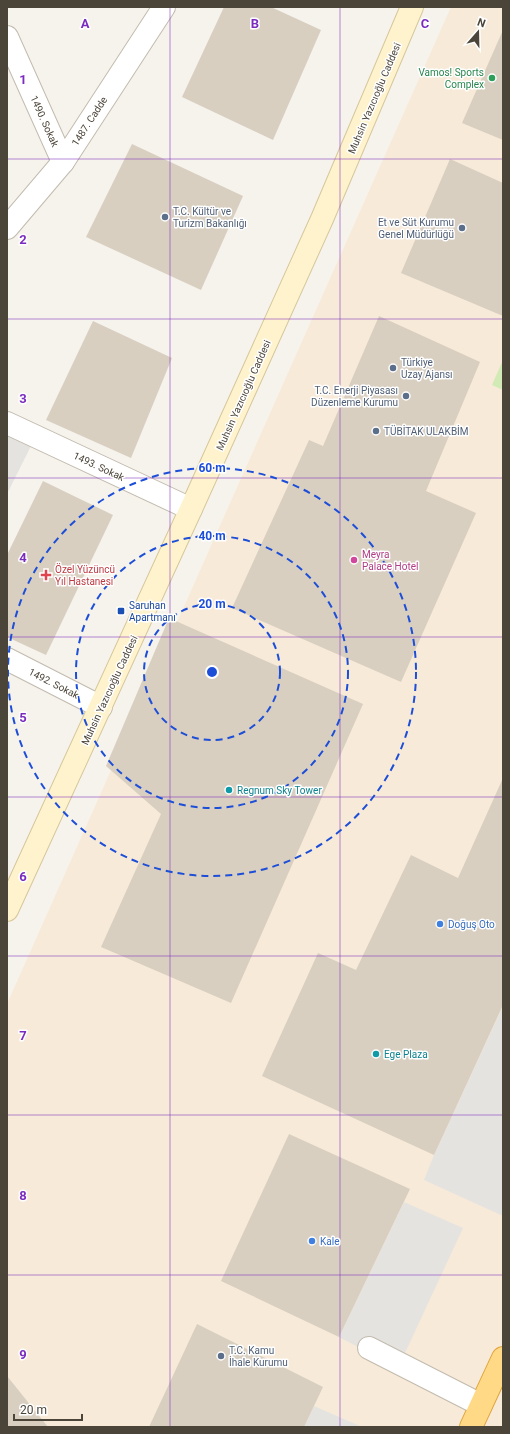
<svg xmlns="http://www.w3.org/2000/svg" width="510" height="1434" font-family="Roboto,sans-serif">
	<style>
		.commercial { fill: #f7ead8 }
		.green { fill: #d2eab5 }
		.parking { fill: #e5e3e0 }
		.building { fill: #d8cfc1 }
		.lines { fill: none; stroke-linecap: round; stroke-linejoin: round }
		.minor-casing { stroke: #c2bbae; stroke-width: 24 }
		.secondary-casing { stroke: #d6c79b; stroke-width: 24 }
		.trunk-casing { stroke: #e0a43c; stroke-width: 24 }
		.minor { stroke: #fff; stroke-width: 22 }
		.secondary { stroke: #fff3cd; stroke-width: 22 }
		.trunk { stroke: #ffd985; stroke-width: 22 }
		.grid { fill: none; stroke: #7b2cbf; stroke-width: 1; stroke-opacity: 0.55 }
		.ring { fill: none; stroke: #1d4ed8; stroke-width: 2; stroke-dasharray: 7 5 }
		.leisure-dot { fill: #2e9e5b; stroke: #fff; stroke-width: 1.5 }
		.service-dot { fill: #5c6f8a; stroke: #fff; stroke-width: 1.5 }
		.hotel-dot { fill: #d1479c; stroke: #fff; stroke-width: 1.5 }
		.health-dot { fill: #e0444e; stroke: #fff; stroke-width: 1.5 }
		.transit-dot { fill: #1a4fb4; stroke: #fff; stroke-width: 1.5 }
		.culture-dot { fill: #0f9aa8; stroke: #fff; stroke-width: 1.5 }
		.shop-dot { fill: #3f7fe0; stroke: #fff; stroke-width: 1.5 }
		.labels { text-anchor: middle; stroke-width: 3; stroke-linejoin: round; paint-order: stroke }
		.leisure-label { font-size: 10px; fill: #27864d; stroke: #fff; text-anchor: end }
		.street-label { font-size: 10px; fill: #4b4439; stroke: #fff }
		.service-label { font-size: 10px; fill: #4e5e75; stroke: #fff; text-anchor: start }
		.hotel-label { font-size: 10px; fill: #b23c85; stroke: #fff; text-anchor: start }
		.health-label { font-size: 10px; fill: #be3a42; stroke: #fff; text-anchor: start }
		.transit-label { font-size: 10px; fill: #164399; stroke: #fff; text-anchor: start }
		.culture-label { font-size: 10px; fill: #0d838f; stroke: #fff; text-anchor: start }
		.shop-label { font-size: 10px; fill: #366cbe; stroke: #fff; text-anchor: start }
		.grid-label { font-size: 13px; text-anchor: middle; font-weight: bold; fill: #7b2cbf; stroke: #fff; stroke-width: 3; stroke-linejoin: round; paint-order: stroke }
		.centre { fill: #1d4ed8; stroke: #fff; stroke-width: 2 }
		.ring-label { font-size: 12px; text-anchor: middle; font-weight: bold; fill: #1d4ed8; stroke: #fff; stroke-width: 3; stroke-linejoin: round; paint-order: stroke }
	</style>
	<rect width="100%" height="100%" fill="#f6f3ec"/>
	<polygon class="commercial" points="451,7 503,7 503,1427 7,1427 7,1004"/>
	<polygon class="green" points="503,360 503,390 492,385"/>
	<g class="parking">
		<polygon points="7,434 31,446 7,494"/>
		<polygon points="503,1006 503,1216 424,1180 434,1155"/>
		<polygon points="404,1202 463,1228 398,1368 339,1337"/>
		<polygon points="314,1406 362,1427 304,1427"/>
	</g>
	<g class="building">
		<polygon points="224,7 271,7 321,30 273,140 182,97"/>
		<polygon points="503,30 503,140 462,123"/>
		<polygon points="132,144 243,196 201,290 86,237"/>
		<polygon points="450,159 503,183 503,316 401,273"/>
		<polygon points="379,316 480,362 426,491 476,513 401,682 232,608 309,440 323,446"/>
		<polygon points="93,321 172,358 131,458 46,420"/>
		<polygon points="43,481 113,515 46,655 7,637 7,555"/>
		<polygon points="169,618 363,704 231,1003 101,947 161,814 106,766"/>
		<polygon points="503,778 503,1005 434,1155 262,1076 318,953 356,970 411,855 458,878"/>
		<polygon points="289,1134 410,1189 339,1337 221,1281"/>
		<polygon points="197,1324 323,1387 304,1427 149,1427"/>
		<polygon points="7,1376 48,1427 7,1427"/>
	</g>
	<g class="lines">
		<defs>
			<g id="minor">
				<polyline points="7,37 63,162"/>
				<polyline points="7,228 63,162 164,7"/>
				<polyline points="7,423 191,509"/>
				<polyline points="7,659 101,707"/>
				<polyline points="369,1348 481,1405"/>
			</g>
			<polyline id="secondary" points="7,910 191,509 322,219 412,7"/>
			<polyline id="trunk" points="471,1427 503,1358"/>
		</defs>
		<use href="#minor" class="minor-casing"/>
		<use href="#secondary" class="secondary-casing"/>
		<use href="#trunk" class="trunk-casing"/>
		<use href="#minor" class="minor"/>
		<use href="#secondary" class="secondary"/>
		<use href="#trunk" class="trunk"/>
	</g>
	<path class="grid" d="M170,7v1420M340,7v1420M7,159h496M7,319h496M7,478h496M7,637h496M7,797h496M7,956h496M7,1115h496M7,1275h496"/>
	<g class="ring">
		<circle cx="212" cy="672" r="68"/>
		<circle cx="212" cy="672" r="136"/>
		<circle cx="212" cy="672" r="204"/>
	</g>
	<circle class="leisure-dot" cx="492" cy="78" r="4"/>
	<g class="service-dot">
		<circle cx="165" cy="217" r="4"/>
		<circle cx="462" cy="228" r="4"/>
		<circle cx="393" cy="368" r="4"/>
		<circle cx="406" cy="396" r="4"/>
		<circle cx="376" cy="431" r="4"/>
		<circle cx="221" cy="1356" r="4"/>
	</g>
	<circle class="hotel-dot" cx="354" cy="560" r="4"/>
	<path class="health-dot" d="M44 569h4v4h4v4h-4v4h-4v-4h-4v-4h4z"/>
	<rect class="transit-dot" x="117" y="607" width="8" height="8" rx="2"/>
	<g class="culture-dot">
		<circle cx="229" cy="790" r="4"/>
		<circle cx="376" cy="1054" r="4"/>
	</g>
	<g class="shop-dot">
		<circle cx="440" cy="924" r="4"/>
		<circle cx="312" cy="1241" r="4"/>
	</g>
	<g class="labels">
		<g class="leisure-label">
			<text x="484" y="76">Vamos! Sports<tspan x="484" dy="12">Complex</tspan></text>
		</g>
		<g class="street-label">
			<text transform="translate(374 98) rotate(-67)" y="4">Muhsin Yazıcıoğlu Caddesi</text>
			<text transform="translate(45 121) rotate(66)" y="4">1490. Sokak</text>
			<text transform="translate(89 121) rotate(-57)" y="4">1487. Cadde</text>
			<text transform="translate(243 395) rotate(-66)" y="4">Muhsin Yazıcıoğlu Caddesi</text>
			<text transform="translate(99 466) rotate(25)" y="4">1493. Sokak</text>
			<text transform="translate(54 683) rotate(27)" y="4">1492. Sokak</text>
			<text transform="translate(109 690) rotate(-65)" y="4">Muhsin Yazıcıoğlu Caddesi</text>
		</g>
		<g class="service-label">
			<text x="173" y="215">T.C. Kültür ve<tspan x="173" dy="12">Turizm Bakanlığı</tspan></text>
			<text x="454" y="226" text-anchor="end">Et ve Süt Kurumu<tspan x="454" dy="12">Genel Müdürlüğü</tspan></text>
			<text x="401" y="366">Türkiye<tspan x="401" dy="12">Uzay Ajansı</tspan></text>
			<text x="398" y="394" text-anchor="end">T.C. Enerji Piyasası<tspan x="398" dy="12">Düzenleme Kurumu</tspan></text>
			<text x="384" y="435">TÜBİTAK ULAKBİM</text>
			<text x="229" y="1354">T.C. Kamu<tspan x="229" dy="12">İhale Kurumu</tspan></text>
		</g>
		<g class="hotel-label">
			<text x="362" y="558">Meyra<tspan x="362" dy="12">Palace Hotel</tspan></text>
		</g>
		<g class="health-label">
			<text x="55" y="573">Özel Yüzüncü<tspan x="55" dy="12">Yıl Hastanesi</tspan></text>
		</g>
		<g class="transit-label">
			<text x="129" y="609">Saruhan<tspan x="129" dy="12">Apartmanı</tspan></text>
		</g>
		<g class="culture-label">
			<text x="237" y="794">Regnum Sky Tower</text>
			<text x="384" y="1058">Ege Plaza</text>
		</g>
		<g class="shop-label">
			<text x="448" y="928">Doğuş Oto</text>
			<text x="320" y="1245">Kale</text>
		</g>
	</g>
	<g class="grid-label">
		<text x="85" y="28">A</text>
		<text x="255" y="28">B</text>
		<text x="425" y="28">C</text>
		<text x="23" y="84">1</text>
		<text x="23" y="244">2</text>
		<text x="23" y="403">3</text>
		<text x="23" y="562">4</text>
		<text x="23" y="722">5</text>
		<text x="23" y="881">6</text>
		<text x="23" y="1040">7</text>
		<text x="23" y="1200">8</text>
		<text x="23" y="1359">9</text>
	</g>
	<circle cx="212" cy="672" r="6" class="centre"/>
	<g class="ring-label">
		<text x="212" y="472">60 m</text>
		<text x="212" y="540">40 m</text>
		<text x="212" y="608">20 m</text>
	</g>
	<rect width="510" height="1434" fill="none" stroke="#4b4439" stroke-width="16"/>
	<g transform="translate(478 32) rotate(20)" stroke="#ffffff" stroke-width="3" paint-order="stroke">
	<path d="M0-3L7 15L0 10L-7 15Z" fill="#4b4439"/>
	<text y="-6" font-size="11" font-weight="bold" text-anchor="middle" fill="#4b4439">N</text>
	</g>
	<path d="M14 1414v6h68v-6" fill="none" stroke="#4b4439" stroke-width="2"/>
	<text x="20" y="1414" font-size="12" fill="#4b4439" stroke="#ffffff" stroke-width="3" paint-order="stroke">20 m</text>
</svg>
